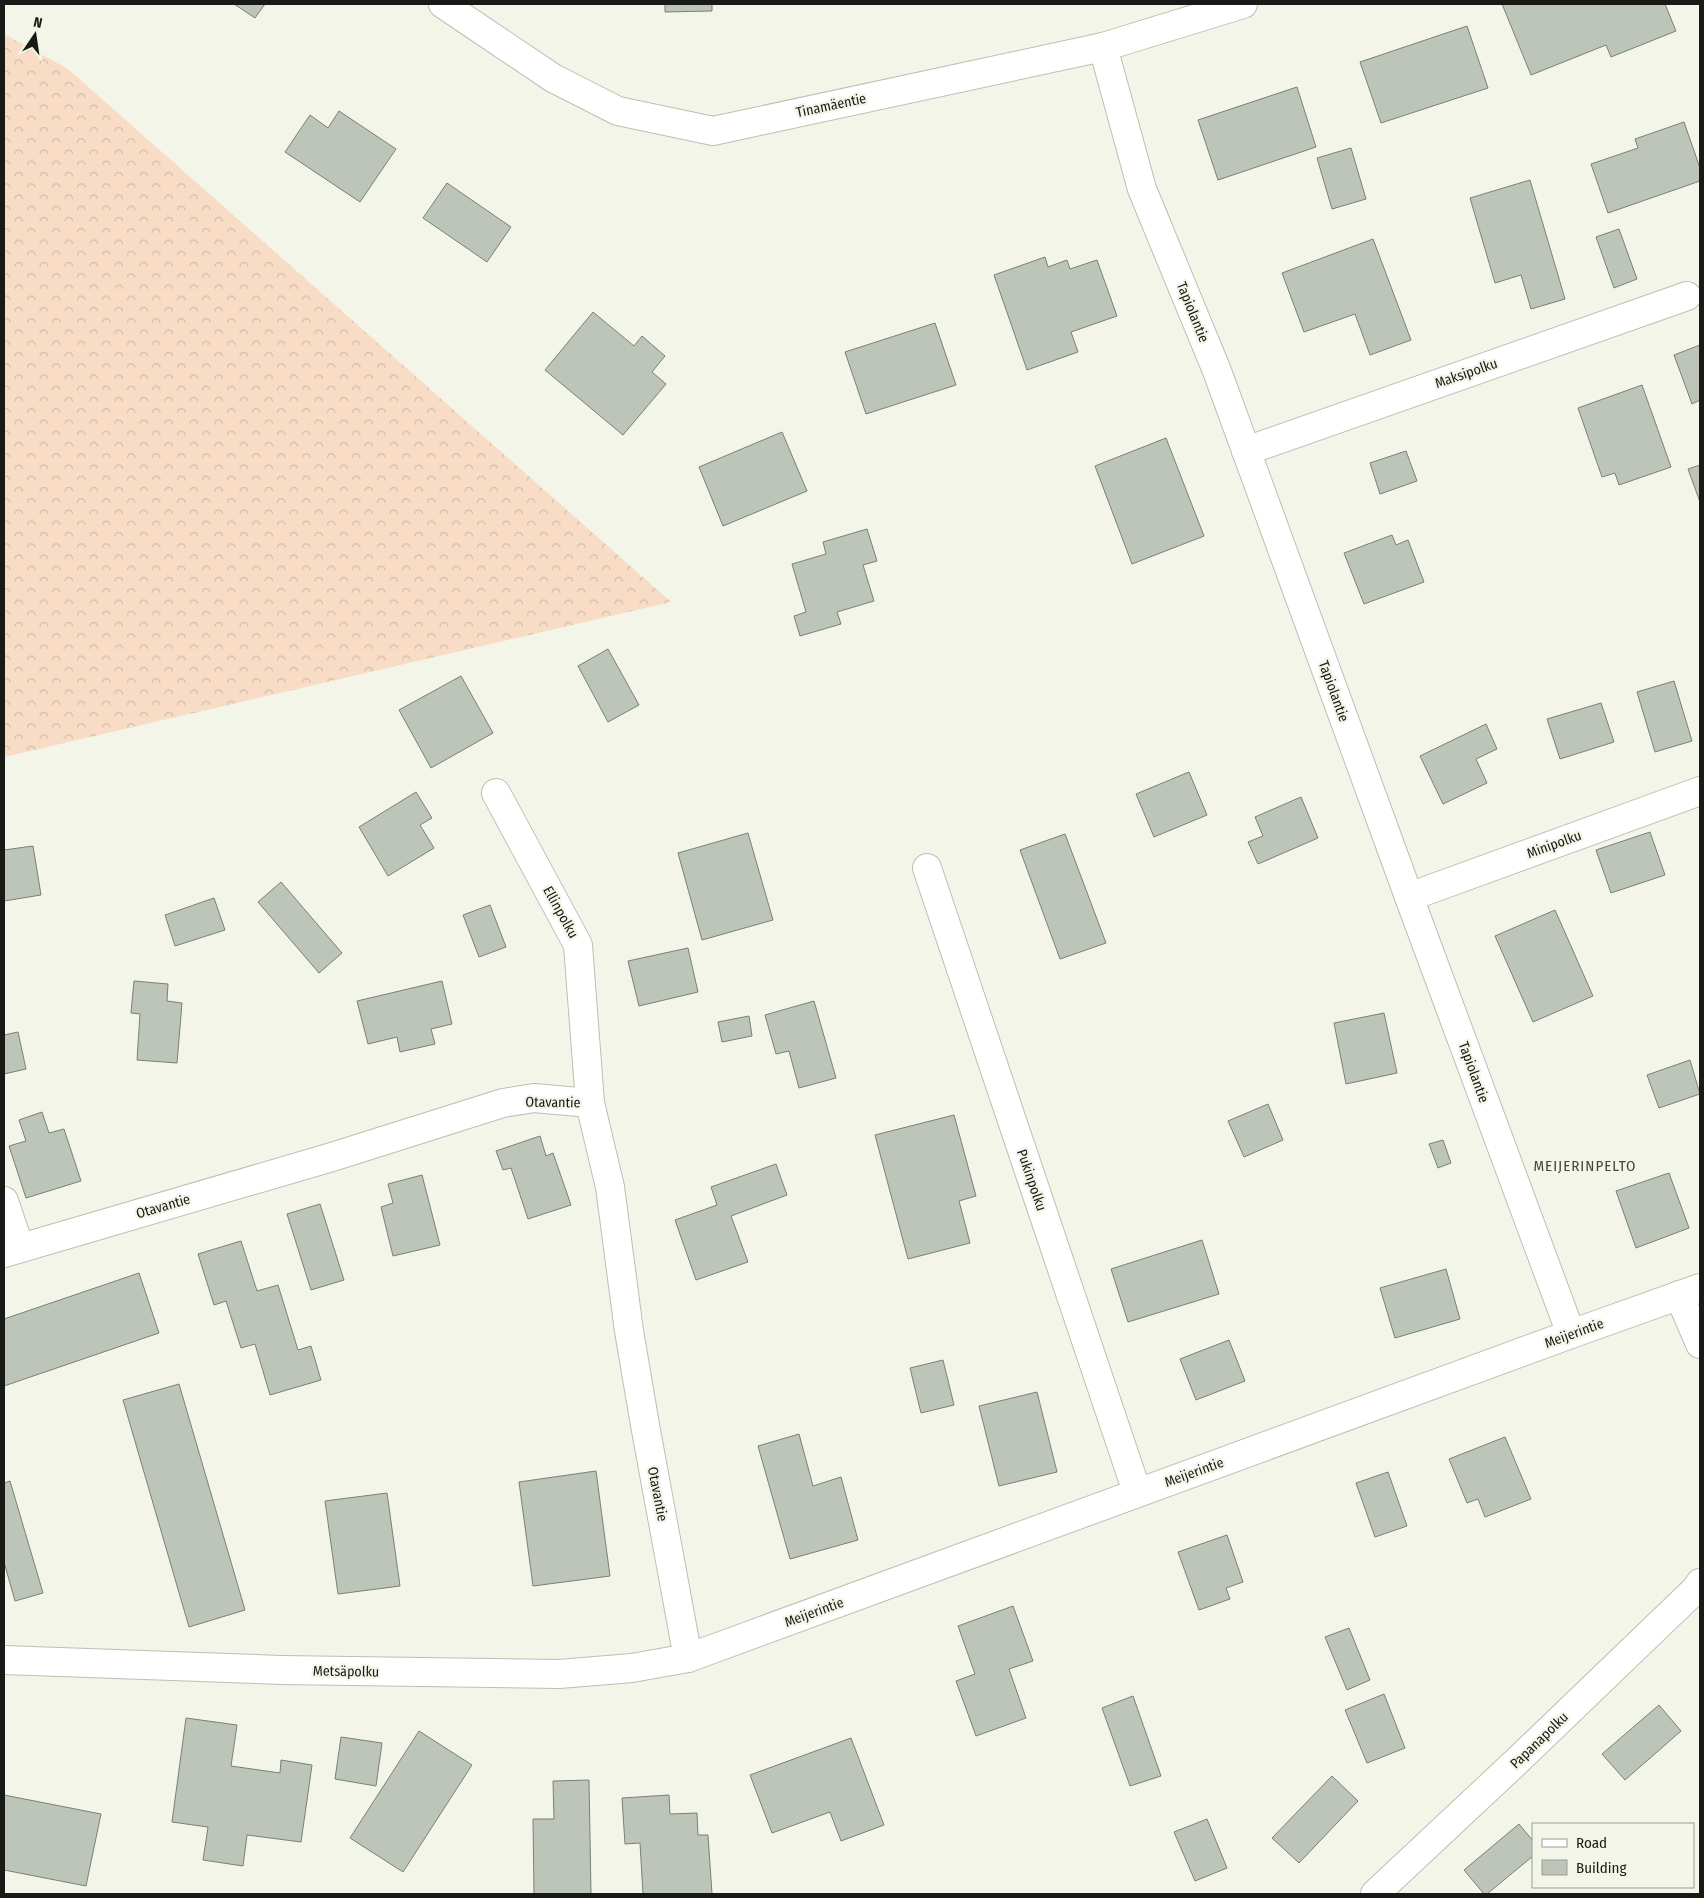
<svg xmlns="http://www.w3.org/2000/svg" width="1704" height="1898" font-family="'Fira Sans Condensed',sans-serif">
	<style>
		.forest { fill: url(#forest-crowns) }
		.building { fill: #bdc5ba; stroke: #798077 }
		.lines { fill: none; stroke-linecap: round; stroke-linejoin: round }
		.minor-casing { stroke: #bdbfb3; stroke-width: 30 }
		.minor { stroke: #fff; stroke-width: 28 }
		.labels { text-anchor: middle; stroke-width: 4.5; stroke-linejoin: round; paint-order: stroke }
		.street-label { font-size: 14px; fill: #191a15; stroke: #f3f5e8 }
		.neighbourhood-label { font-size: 15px; letter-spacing: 1px; fill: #45463c; stroke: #f3f5e8 }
	</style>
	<defs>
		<pattern id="forest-crowns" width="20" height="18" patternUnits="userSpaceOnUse" patternTransform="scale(1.25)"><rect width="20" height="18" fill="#f8dcc5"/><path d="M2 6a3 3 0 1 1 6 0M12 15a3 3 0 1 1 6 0" fill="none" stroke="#d4bca8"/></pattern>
	</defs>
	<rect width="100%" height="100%" fill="#f3f5e8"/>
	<polygon class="forest" points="4,34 68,69 671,602 4,757"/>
	<g class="building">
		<polygon points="234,4 265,4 255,18"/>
		<polygon points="665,4 712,4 712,11 665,12"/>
		<polygon points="1502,4 1665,4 1676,31 1611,57 1606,45 1531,75"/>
		<polygon points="1467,26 1488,88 1381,123 1360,62"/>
		<polygon points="1297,87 1316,147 1218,180 1198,120"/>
		<polygon points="339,111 396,149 360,202 285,152 310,115 328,128"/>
		<polygon points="1684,122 1700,168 1700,181 1608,213 1591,164 1638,148 1635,139"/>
		<polygon points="1351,148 1366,199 1332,209 1317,158"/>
		<polygon points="1530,180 1565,299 1531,309 1521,275 1495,283 1470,198"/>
		<polygon points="447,183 511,227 487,262 423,218"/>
		<polygon points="1619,229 1637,279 1614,288 1596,237"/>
		<polygon points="1373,239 1411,340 1370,355 1355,314 1304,332 1282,273"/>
		<polygon points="1045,257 1048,267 1067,260 1070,269 1097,260 1117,316 1071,332 1078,352 1027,370 994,275"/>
		<polygon points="593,312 634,346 642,336 665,356 652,372 666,384 623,435 545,370"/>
		<polygon points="935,323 956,385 866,414 845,352"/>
		<polygon points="1700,345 1700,400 1692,404 1674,355"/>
		<polygon points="1642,385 1671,467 1619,485 1615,473 1602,477 1578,408"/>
		<polygon points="782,432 807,491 723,526 699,467"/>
		<polygon points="1166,438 1204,536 1132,564 1095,466"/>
		<polygon points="1406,451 1417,481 1380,494 1370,463"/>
		<polygon points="1700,465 1700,502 1688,469"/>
		<polygon points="867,529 877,561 863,565 874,601 837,612 841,624 800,636 794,616 806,612 792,564 826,554 823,542"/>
		<polygon points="1392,535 1396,545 1408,540 1424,582 1364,604 1344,553"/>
		<polygon points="608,649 639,705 608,722 578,666"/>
		<polygon points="461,676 493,733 431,768 399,710"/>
		<polygon points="1674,681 1692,741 1655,752 1637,692"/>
		<polygon points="1601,703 1614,742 1560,759 1547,719"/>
		<polygon points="1486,724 1497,749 1476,759 1487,783 1443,804 1420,756"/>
		<polygon points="1189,772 1207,815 1154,837 1136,794"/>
		<polygon points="416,792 432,818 420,825 434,848 388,876 359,827"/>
		<polygon points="1301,797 1318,838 1258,864 1248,842 1263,836 1255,817"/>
		<polygon points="1650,832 1665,875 1611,893 1596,850"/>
		<polygon points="748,833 773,920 702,940 678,853"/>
		<polygon points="1065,834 1106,943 1060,959 1020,850"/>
		<polygon points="33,846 41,895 4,901 4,850"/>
		<polygon points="281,882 342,953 319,973 258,902"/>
		<polygon points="214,898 225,930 175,946 165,915"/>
		<polygon points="490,905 506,947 479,957 463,915"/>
		<polygon points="1555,910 1593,996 1533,1022 1495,936"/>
		<polygon points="688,948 698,992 639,1006 628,961"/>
		<polygon points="134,981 168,984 167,1001 182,1003 177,1063 137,1060 140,1014 131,1013"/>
		<polygon points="442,981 452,1024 431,1029 435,1044 400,1052 397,1037 368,1044 357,1001"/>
		<polygon points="814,1001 836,1078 799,1088 789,1051 776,1054 765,1015"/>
		<polygon points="1384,1013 1397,1073 1346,1084 1334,1023"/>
		<polygon points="749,1016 752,1036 722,1042 718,1022"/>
		<polygon points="18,1032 26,1069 4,1074 4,1035"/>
		<polygon points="1690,1060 1700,1094 1659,1108 1647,1075"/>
		<polygon points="1268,1104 1283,1140 1244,1157 1228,1121"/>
		<polygon points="42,1112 49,1133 64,1129 81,1181 26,1198 9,1146 26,1141 19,1120"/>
		<polygon points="954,1115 976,1196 959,1201 970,1243 908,1259 875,1135"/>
		<polygon points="540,1136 546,1156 553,1153 571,1205 528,1219 511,1168 503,1170 496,1151"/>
		<polygon points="1443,1140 1451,1163 1438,1168 1429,1144"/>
		<polygon points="776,1164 787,1195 731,1216 748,1262 696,1280 675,1220 717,1205 711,1187"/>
		<polygon points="1669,1173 1689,1228 1636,1248 1616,1191"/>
		<polygon points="422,1175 440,1245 393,1256 381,1207 393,1203 388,1184"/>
		<polygon points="320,1204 344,1280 311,1290 287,1214"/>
		<polygon points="1202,1240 1219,1294 1128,1322 1111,1269"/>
		<polygon points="241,1241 257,1291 278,1285 298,1350 311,1346 321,1380 270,1395 255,1344 241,1348 226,1301 214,1305 198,1254"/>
		<polygon points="1446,1269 1460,1319 1395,1338 1380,1288"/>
		<polygon points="139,1273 159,1333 4,1386 4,1319"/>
		<polygon points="1229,1340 1245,1381 1196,1400 1180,1359"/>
		<polygon points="943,1360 954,1405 921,1413 910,1368"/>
		<polygon points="179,1384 245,1610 189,1627 123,1400"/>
		<polygon points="1037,1392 1057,1472 999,1486 979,1406"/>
		<polygon points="799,1434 813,1486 841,1477 858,1540 790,1559 758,1446"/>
		<polygon points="1505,1437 1531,1499 1485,1517 1478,1499 1467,1503 1449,1459"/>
		<polygon points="596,1471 610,1576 533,1586 519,1482"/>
		<polygon points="1388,1472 1407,1526 1375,1537 1356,1483"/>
		<polygon points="10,1481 43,1593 15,1601 4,1562 4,1483"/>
		<polygon points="387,1493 400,1586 338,1594 325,1501"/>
		<polygon points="1227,1535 1243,1582 1226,1588 1230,1599 1199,1610 1178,1552"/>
		<polygon points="1013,1606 1033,1661 1009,1669 1026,1718 976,1736 956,1681 975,1674 958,1626"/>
		<polygon points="1349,1628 1370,1680 1347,1690 1325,1637"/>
		<polygon points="1384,1694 1405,1748 1367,1763 1345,1710"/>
		<polygon points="1133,1696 1161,1776 1130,1786 1102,1708"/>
		<polygon points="1659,1705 1681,1731 1625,1780 1602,1754"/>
		<polygon points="186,1718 237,1725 231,1766 280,1773 281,1760 312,1765 301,1842 247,1835 243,1866 203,1860 208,1827 172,1822"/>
		<polygon points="419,1731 472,1765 403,1872 350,1838"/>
		<polygon points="341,1737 382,1743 376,1786 335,1779"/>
		<polygon points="851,1738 884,1825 841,1841 830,1812 772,1833 750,1775"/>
		<polygon points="1332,1776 1358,1801 1299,1863 1272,1838"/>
		<polygon points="589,1780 591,1894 534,1894 533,1819 554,1819 553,1781"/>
		<polygon points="4,1795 101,1814 86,1886 4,1870"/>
		<polygon points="669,1795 670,1814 697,1813 698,1835 708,1835 712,1894 643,1894 640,1843 625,1844 622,1798"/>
		<polygon points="1207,1819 1227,1868 1195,1881 1174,1832"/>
		<polygon points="1519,1824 1533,1841 1533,1856 1487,1894 1484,1894 1464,1870"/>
	</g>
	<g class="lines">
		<defs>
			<g id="minor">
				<polyline points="443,4 553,78 618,111 713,131 1103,47 1243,4"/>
				<polyline points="1103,47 1142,189 1217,371 1409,897 1571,1334"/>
				<polyline points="1246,451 1687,296"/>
				<polyline points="496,793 578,945 590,1103"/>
				<polyline points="927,868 1137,1492"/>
				<polyline points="1409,897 1700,791"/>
				<polyline points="4,1201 20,1248"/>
				<polyline points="4,1253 332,1157 503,1103 534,1098 590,1103 610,1187 629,1331 645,1425 688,1658"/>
				<polyline points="1679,1295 1700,1344"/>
				<polyline points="4,1660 281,1670 559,1674 632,1668 688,1658 1571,1334 1700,1288"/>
				<polyline points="1375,1894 1516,1762 1696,1589 1700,1583"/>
			</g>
		</defs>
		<use href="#minor" class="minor-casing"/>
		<use href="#minor" class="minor"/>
	</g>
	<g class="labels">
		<g class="street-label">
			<text transform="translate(831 105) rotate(-12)" y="5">Tinamäentie</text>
			<text transform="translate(1193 312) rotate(68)" y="5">Tapiolantie</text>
			<text transform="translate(1466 373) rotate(-19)" y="5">Maksipolku</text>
			<text transform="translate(1334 691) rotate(70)" y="5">Tapiolantie</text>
			<text transform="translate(1554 844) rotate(-20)" y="5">Minipolku</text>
			<text transform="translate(561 912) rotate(61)" y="5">Ellinpolku</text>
			<text transform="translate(1474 1072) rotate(70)" y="5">Tapiolantie</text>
			<text transform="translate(553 1102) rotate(1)" y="5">Otavantie</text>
			<text transform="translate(1032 1180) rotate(71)" y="5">Pukinpolku</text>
			<text transform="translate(163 1206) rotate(-16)" y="5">Otavantie</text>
			<text transform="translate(1574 1333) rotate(-20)" y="5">Meijerintie</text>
			<text transform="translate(1194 1472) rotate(-20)" y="5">Meijerintie</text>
			<text transform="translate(658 1494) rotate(79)" y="5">Otavantie</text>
			<text transform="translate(814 1612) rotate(-20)" y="5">Meijerintie</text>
			<text transform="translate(346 1671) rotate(1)" y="5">Metsäpolku</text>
			<text transform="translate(1539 1740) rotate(-44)" y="5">Papanapolku</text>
		</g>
		<g class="neighbourhood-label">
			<text x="1585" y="1171">MEIJERINPELTO</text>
		</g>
	</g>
	<rect width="1704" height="1898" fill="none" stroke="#191a15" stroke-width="10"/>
	<rect x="1532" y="1823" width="162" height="65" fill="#f3f5e8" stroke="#9c9d94"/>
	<rect x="1542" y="1839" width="25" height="8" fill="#ffffff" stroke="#9c9d94"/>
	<text x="1576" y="1848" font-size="15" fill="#191a15">Road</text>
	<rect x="1542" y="1860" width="25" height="15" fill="#bdc5ba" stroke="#9c9d94"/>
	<text x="1576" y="1873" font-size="15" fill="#191a15">Building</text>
	<g transform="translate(35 35) rotate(13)" stroke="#f3f5e8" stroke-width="4" paint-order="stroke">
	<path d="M0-4L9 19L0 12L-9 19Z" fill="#191a15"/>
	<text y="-8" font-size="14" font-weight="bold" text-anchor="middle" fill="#191a15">N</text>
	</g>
</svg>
